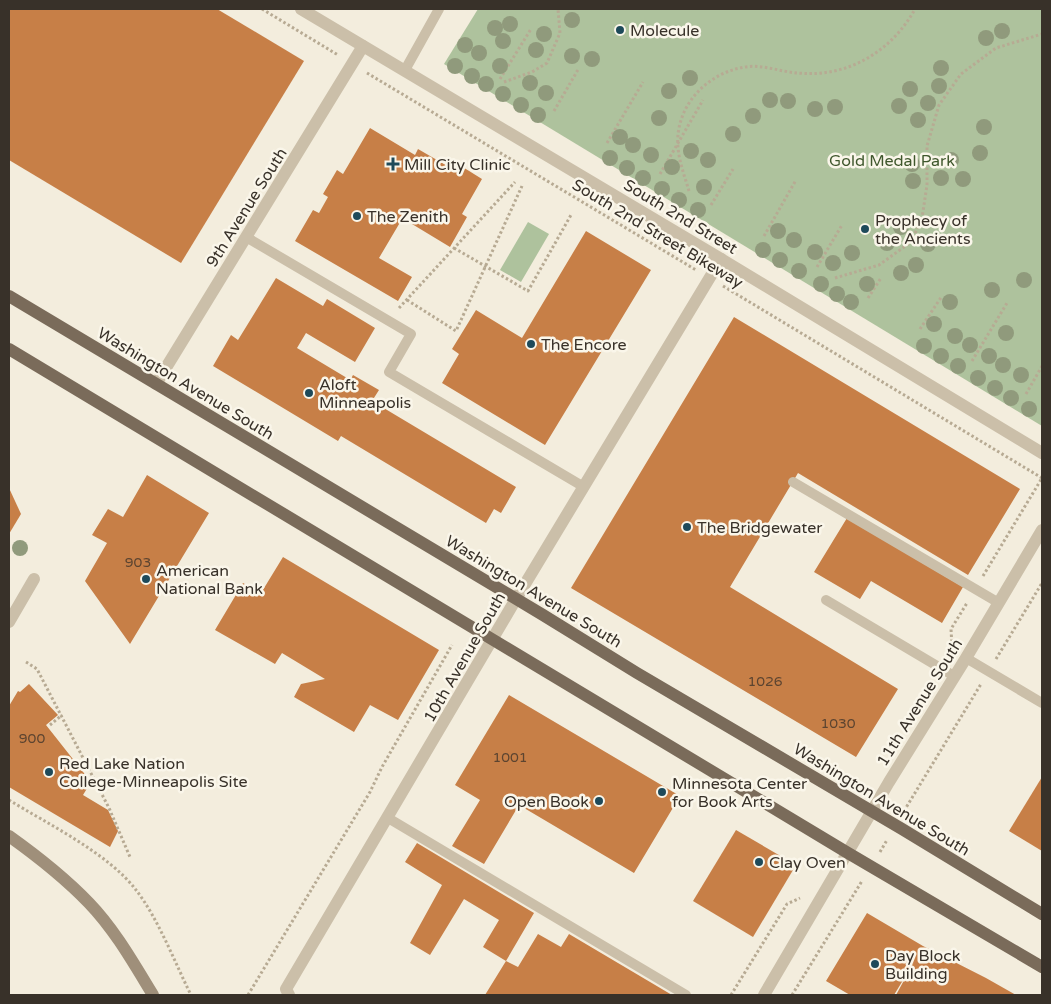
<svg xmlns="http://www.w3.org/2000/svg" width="1051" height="1004" font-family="'Varela Round',sans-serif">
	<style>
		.green { fill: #aec29d }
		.building { fill: #c77f47 }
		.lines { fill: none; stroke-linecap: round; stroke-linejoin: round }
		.path { stroke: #b7aa93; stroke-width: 3; stroke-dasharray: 2.5 2.5; stroke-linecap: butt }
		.service { stroke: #cbbfa9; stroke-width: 10 }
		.minor { stroke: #cbbfa9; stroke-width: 12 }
		.tertiary { stroke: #cbbfa9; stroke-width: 12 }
		.secondary { stroke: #9f8f7a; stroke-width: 12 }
		.primary { stroke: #7a6b5a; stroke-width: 12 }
		.tree { fill: #909a7c }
		.poi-dot { fill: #1e4a5a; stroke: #faf6ea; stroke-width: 2 }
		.labels { text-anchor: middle; stroke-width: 5; stroke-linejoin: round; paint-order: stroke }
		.number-label { font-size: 14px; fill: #5c4430 }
		.poi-label { font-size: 16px; fill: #383129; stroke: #faf6ea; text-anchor: start }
		.park-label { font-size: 16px; fill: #3f572c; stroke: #faf6ea }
		.street-label { font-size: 16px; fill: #383129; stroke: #faf6ea }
	</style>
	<rect width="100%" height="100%" fill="#f3eddd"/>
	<g class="green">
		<polygon points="478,9 1042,9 1042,426 444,64"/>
		<polygon points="528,222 549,234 521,282 500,270"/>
	</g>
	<g class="building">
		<polygon points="9,9 217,9 304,61 181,263 9,160"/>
		<polygon points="370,128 415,155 418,149 449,167 453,161 482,179 462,214 467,217 450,247 412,224 415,219 405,214 379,258 412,277 398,301 295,241 313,210 319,213 328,197 323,194 337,170 343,174"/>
		<polygon points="586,231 651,270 545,445 442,383 459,354 452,349 476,310 522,338"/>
		<polygon points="276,278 323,306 327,299 375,328 355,362 306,333 297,348 347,378 343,384 347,386 353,375 379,390 372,401 516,487 501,513 494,509 486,523 341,436 338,441 213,366 231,335 238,340"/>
		<polygon points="734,317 1020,489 968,575 798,473 730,587 898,689 856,757 571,588"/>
		<polygon points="147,475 209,513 130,644 85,581 107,543 92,535 108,509 123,517"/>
		<polygon points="9,488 21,514 9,534"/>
		<polygon points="847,518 963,587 942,623 871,581 860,599 814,572"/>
		<polygon points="283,557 439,650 398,720 370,705 354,732 294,697 301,684 325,679 282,653 275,664 215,630 243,583 261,593"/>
		<polygon points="29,684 58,715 46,725 91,782 83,795 108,810 118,831 110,847 9,787 9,706 18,691 20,692"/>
		<polygon points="509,695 680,796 634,873 519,805 484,864 452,846 480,800 455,785"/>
		<polygon points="1042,777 1042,851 1009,831"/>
		<polygon points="736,830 796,865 753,937 693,901"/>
		<polygon points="417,843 534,913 506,961 483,947 499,920 464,899 430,955 410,943 442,885 405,862"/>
		<polygon points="867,913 923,946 986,978 1016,995 896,995 914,962 894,995 850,995 826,981"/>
		<polygon points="538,934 561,947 569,934 672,995 485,995 506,961 518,967"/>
	</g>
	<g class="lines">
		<g class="path">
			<polyline points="262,9 338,55"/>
			<polyline points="367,73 696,270"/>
			<polyline points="500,79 531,29"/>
			<polyline points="504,82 532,72 547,63 560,33 558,9"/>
			<polyline points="554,111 579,68"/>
			<polyline points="607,143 643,82"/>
			<polyline points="660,174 703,100"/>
			<path d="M689,191c-5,-17 -13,-37 -11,-56 3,-35 33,-63 67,-68 17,-3 36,5 53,6 50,5 94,-22 117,-64"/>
			<polyline points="711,205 733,169"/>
			<polyline points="764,236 796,180"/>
			<polyline points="454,248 528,291 571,215"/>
			<polyline points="817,267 842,225"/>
			<polyline points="835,278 879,265 911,242 922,218 927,185 927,146 939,105 961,74 996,48 1042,34"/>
			<polyline points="723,286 1042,478"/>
			<polyline points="868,298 881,278"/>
			<polyline points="407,300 456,331 522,186"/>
			<polyline points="399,308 515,182"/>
			<polyline points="920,329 942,296"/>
			<polyline points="972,361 1007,303"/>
			<polyline points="1026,394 1042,366"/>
			<polyline points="983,576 1042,478"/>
			<polyline points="952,647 951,629 967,603"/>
			<polyline points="996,659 1042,583"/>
			<polyline points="26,662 37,669 109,808 130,857"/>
			<polyline points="50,725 62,715"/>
			<path d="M9,800c39,24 100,54 127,90 22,28 39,73 55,105"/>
			<polyline points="904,811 981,684"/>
			<polyline points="880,852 887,840"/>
			<polyline points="248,995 370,792 382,767 452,645"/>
			<polyline points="731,995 787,904 800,898"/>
			<polyline points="792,995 862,881"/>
		</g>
		<g class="service">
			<polyline points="405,70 439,9"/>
			<polyline points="246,237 411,334 389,372 584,487"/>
			<polyline points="793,482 999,603"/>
			<polyline points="826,600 954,676"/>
			<polyline points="966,658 1042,703"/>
			<polyline points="388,818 686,995"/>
		</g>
		<g class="minor">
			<polyline points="156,384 363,46"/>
			<polyline points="9,622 34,579"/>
			<polyline points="289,995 286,989 516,599 721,259"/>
		</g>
		<g class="tertiary">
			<polyline points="301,9 721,259 1042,453"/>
			<polyline points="764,995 889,782 966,658 1042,530"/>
		</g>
		<path class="secondary" d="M9,836c28,20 56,42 80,67 26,27 45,61 64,92"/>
		<g class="primary">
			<polyline points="9,296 543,615 637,673 902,829 1042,914"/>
			<polyline points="9,349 848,853 1042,967"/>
		</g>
	</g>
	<g class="tree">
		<circle cx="572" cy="20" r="8"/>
		<circle cx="510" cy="24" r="8"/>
		<circle cx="495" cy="28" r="8"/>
		<circle cx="1002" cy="31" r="8"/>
		<circle cx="544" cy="34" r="8"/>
		<circle cx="986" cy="38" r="8"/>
		<circle cx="503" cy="41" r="8"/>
		<circle cx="465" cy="45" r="8"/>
		<circle cx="536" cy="50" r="8"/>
		<circle cx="479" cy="53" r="8"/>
		<circle cx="572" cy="56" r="8"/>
		<circle cx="592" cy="59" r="8"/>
		<circle cx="455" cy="66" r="8"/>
		<circle cx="500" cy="66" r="8"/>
		<circle cx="941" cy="68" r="8"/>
		<circle cx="472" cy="76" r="8"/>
		<circle cx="690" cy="78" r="8"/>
		<circle cx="530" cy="83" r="8"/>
		<circle cx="486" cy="84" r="8"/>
		<circle cx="939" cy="86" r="8"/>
		<circle cx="910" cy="89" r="8"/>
		<circle cx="669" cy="91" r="8"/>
		<circle cx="546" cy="93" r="8"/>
		<circle cx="503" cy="94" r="8"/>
		<circle cx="770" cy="100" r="8"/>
		<circle cx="788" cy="101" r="8"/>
		<circle cx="928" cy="103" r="8"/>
		<circle cx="521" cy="105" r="8"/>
		<circle cx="899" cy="106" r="8"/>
		<circle cx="835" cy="107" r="8"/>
		<circle cx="815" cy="109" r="8"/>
		<circle cx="538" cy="115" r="8"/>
		<circle cx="753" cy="116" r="8"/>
		<circle cx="659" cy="118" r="8"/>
		<circle cx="918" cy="120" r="8"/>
		<circle cx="984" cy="127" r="8"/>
		<circle cx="733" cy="134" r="8"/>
		<circle cx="620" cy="137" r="8"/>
		<circle cx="633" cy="145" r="8"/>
		<circle cx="691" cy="151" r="8"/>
		<circle cx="980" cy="153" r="8"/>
		<circle cx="651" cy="155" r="8"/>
		<circle cx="610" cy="158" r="8"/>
		<circle cx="708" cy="160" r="8"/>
		<circle cx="951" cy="160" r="8"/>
		<circle cx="912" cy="164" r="8"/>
		<circle cx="672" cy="167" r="8"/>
		<circle cx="627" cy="168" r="8"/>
		<circle cx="643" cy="178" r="8"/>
		<circle cx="941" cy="178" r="8"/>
		<circle cx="963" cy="179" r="8"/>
		<circle cx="913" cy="181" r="8"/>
		<circle cx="704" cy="187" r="8"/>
		<circle cx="662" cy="189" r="8"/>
		<circle cx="679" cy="200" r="8"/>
		<circle cx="698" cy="210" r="8"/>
		<circle cx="901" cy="227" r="8"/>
		<circle cx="778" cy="231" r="8"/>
		<circle cx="794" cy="240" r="8"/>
		<circle cx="887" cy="243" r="8"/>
		<circle cx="928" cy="244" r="8"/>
		<circle cx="763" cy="250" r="8"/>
		<circle cx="815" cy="252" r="8"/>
		<circle cx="852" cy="253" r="8"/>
		<circle cx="780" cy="260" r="8"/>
		<circle cx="833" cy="263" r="8"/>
		<circle cx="916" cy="265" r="8"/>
		<circle cx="799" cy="271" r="8"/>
		<circle cx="901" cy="273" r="8"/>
		<circle cx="1024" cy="280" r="8"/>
		<circle cx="821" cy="284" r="8"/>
		<circle cx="867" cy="284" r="8"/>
		<circle cx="992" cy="290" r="8"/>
		<circle cx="837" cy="294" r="8"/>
		<circle cx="851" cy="302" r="8"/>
		<circle cx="950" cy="302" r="8"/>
		<circle cx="934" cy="324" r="8"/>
		<circle cx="1006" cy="333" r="8"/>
		<circle cx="955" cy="336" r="8"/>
		<circle cx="970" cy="345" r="8"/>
		<circle cx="924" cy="346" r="8"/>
		<circle cx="941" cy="356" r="8"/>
		<circle cx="989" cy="356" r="8"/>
		<circle cx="1003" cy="365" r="8"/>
		<circle cx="958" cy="366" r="8"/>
		<circle cx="1021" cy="375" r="8"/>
		<circle cx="978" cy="378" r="8"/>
		<circle cx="995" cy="388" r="8"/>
		<circle cx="1011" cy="398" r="8"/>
		<circle cx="1029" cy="409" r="8"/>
		<circle cx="20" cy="548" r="8"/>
	</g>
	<g class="poi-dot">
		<circle cx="620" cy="30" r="5"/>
		<path d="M390.5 156.5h5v5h5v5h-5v5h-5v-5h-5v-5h5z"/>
		<circle cx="357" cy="216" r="5"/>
		<circle cx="865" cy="229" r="5"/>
		<circle cx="531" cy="344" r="5"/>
		<circle cx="309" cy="393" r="5"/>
		<circle cx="687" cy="527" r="5"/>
		<circle cx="146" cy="579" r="5"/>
		<circle cx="49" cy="772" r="5"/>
		<circle cx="662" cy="792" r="5"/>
		<circle cx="599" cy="801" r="5"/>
		<circle cx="759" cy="862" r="5"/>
		<circle cx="875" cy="964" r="5"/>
	</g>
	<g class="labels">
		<g class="number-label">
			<text x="138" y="567">903</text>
			<text x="765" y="686">1026</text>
			<text x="838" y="728">1030</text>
			<text x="32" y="743">900</text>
			<text x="510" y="762">1001</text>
		</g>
		<g class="poi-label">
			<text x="630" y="36">Molecule</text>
			<text x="404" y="170">Mill City Clinic</text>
			<text x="367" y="222">The Zenith</text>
			<text x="875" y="226">Prophecy of<tspan x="875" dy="18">the Ancients</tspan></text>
			<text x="541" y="350">The Encore</text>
			<text x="319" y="390">Aloft<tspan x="319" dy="18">Minneapolis</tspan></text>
			<text x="697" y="533">The Bridgewater</text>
			<text x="156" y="576">American<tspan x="156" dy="18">National Bank</tspan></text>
			<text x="59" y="769">Red Lake Nation<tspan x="59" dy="18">College-Minneapolis Site</tspan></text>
			<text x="672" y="789">Minnesota Center<tspan x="672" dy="18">for Book Arts</tspan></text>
			<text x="589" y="807" text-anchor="end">Open Book</text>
			<text x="769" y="868">Clay Oven</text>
			<text x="885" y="961">Day Block<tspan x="885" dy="18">Building</tspan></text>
		</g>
		<g class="park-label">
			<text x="892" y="166">Gold Medal Park</text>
		</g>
		<g class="street-label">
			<text transform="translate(246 207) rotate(-58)" y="6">9th Avenue South</text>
			<text transform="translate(681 216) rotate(31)" y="6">South 2nd Street</text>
			<text transform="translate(658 233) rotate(31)" y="6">South 2nd Street Bikeway</text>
			<text transform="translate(186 383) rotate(31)" y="6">Washington Avenue South</text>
			<text transform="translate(534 591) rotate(31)" y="6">Washington Avenue South</text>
			<text transform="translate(464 657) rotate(-60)" y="6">10th Avenue South</text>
			<text transform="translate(919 702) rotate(-58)" y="6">11th Avenue South</text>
			<text transform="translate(882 799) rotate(31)" y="6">Washington Avenue South</text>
		</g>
	</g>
	<rect width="1051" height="1004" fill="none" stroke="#383129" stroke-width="20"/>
</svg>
